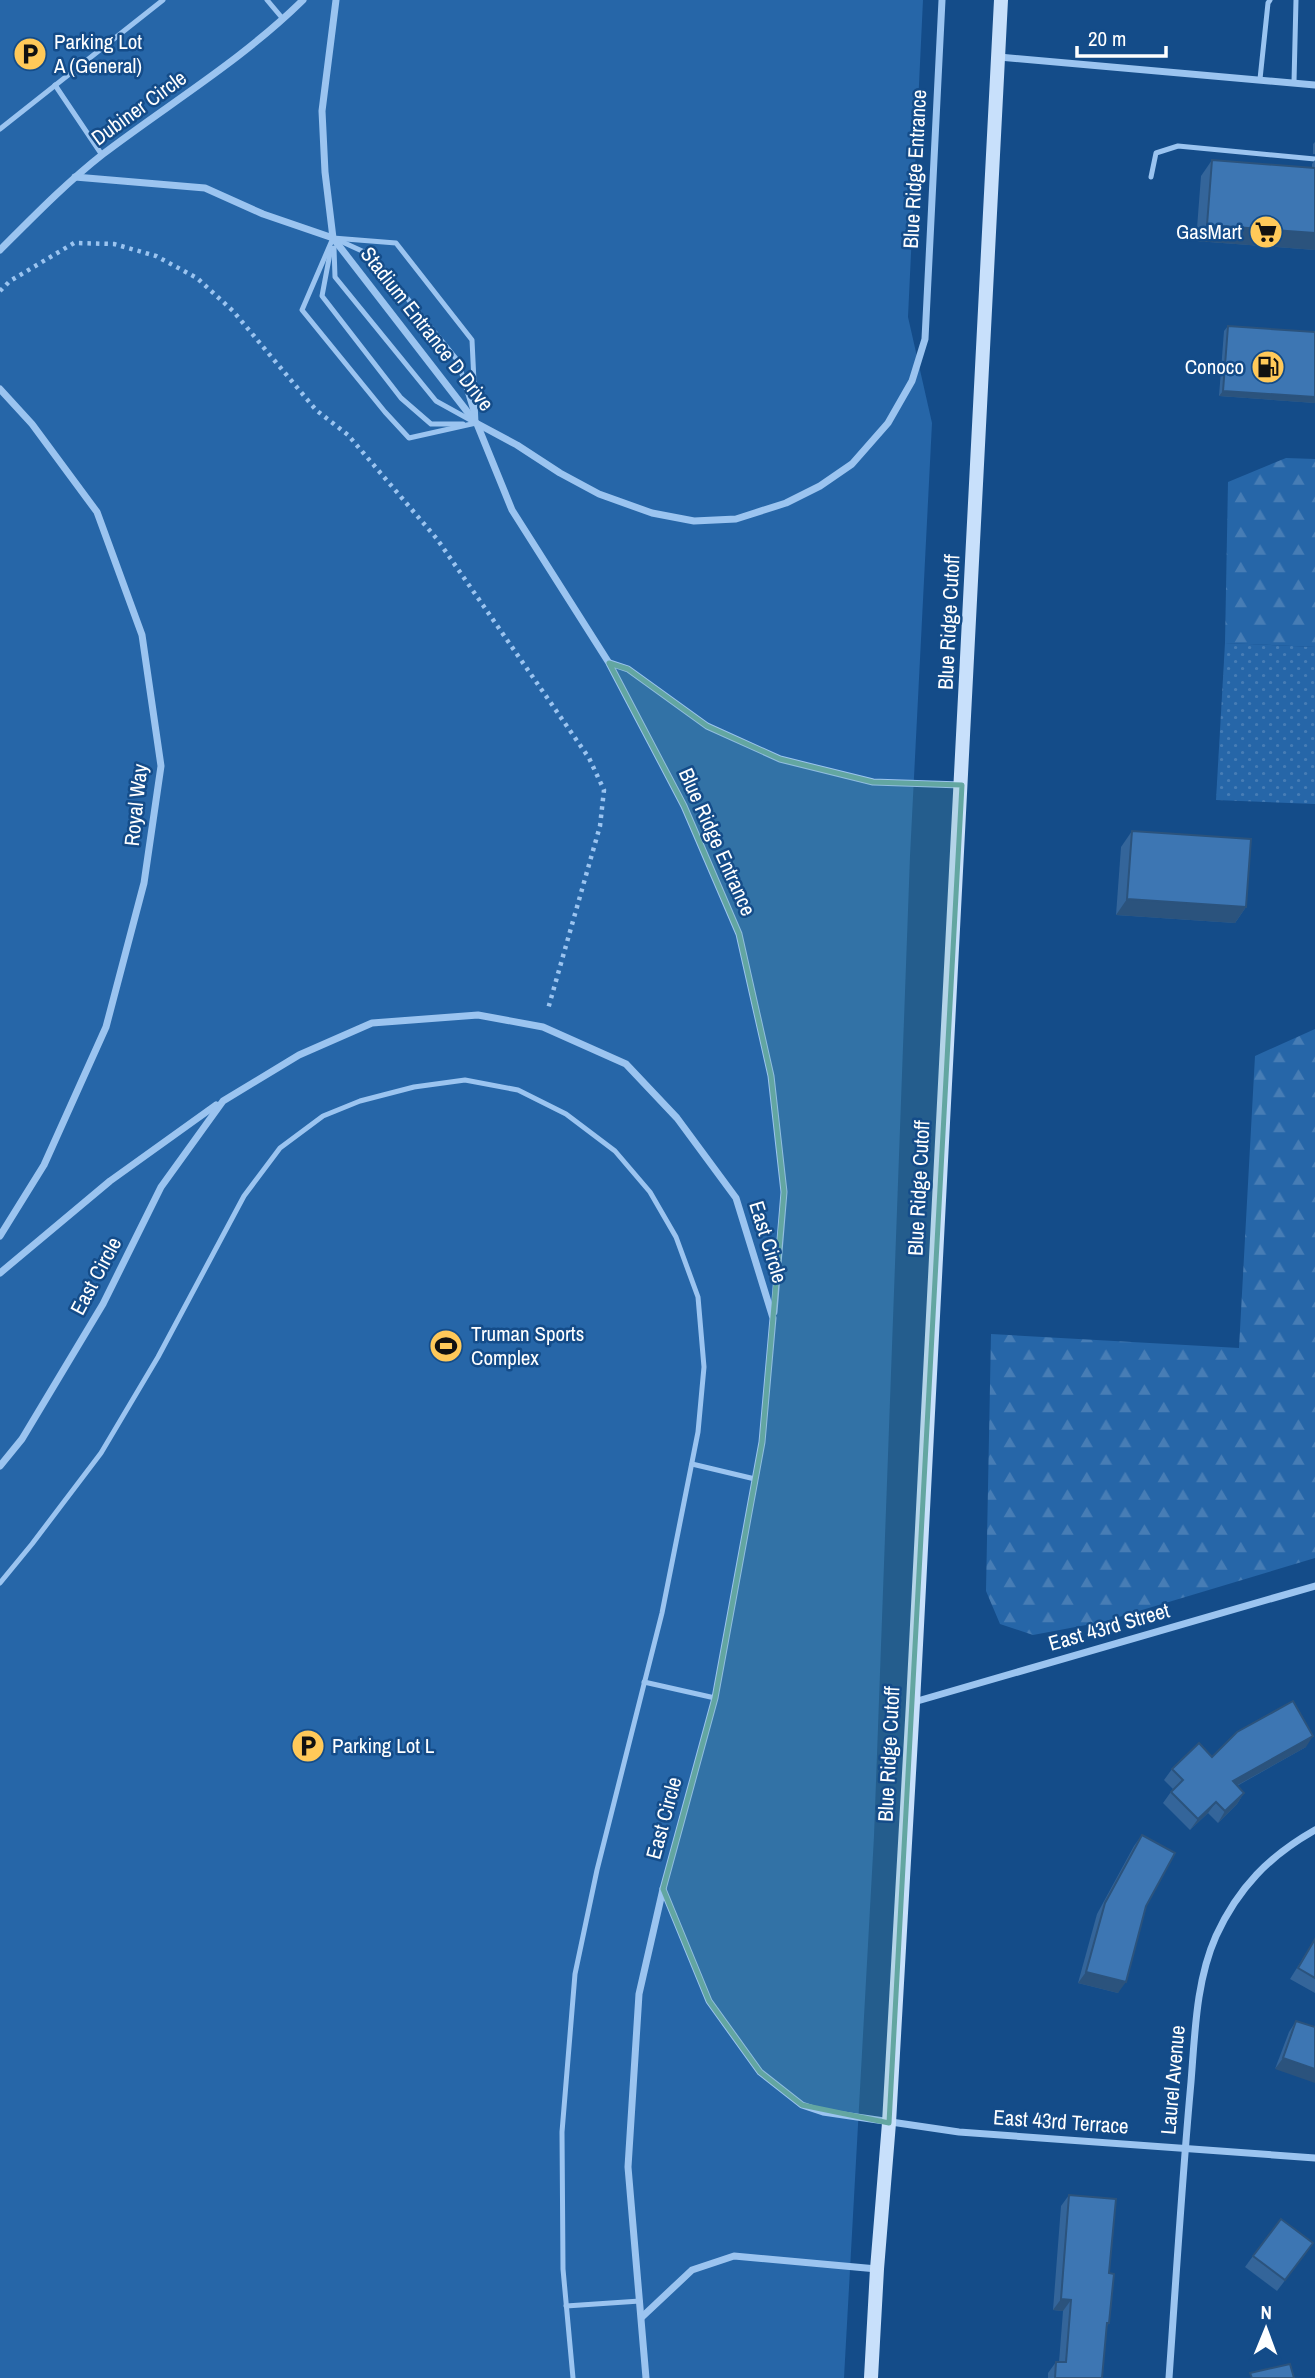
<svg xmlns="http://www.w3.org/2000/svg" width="1315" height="2378" font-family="'Archivo Narrow',sans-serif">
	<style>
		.grass { fill: url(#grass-dots) }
		.forest { fill: url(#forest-firs) }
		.garden { fill: #2666a8 }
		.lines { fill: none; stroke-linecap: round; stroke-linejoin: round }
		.path { stroke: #9bc4f0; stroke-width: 4.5; stroke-dasharray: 3.5 5; stroke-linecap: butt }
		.lane { stroke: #9bc4f0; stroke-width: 5 }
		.street { stroke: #9bc4f0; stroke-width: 7 }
		.secondary { stroke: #c8e0fb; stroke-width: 14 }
		.wall { fill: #34659a }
		.shaded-wall { fill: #2b537d }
		.building { fill: #3d76b3; stroke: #2b537d; stroke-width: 2 }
		.marked { fill: #63a6a1; fill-opacity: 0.2; stroke: #63a6a1; stroke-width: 5; stroke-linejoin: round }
		.labels { text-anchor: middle; stroke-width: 5; stroke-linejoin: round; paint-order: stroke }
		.poi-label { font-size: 21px; fill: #fff; stroke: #144c89; text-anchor: start }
		.street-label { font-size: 21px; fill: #fff; stroke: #144c89 }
	</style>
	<defs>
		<pattern id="grass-dots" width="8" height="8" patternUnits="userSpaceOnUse" patternTransform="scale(1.75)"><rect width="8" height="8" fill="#2666a8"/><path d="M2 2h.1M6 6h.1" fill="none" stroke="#477db5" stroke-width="1.8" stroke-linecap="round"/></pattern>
		<pattern id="forest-firs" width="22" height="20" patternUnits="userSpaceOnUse" patternTransform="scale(1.75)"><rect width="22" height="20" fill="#2666a8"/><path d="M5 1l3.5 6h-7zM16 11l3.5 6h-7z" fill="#477db5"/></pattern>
	</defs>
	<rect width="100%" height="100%" fill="#144c89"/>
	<polygon class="grass" points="1225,643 1315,647 1315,804 1216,800"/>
	<g class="forest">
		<polygon points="1286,458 1315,459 1315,647 1225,643 1228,482"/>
		<polygon points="1315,1029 1315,1558 1102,1622 1033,1635 1000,1624 986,1591 991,1334 1239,1348 1255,1056"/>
	</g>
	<polygon class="garden" points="0,0 923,0 908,317 932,423 910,856 874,1836 844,2378 0,2378"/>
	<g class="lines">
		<polyline class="path" points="0,291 10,281 74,243 114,244 156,256 197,278 233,311 316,410 348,435 437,539 589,758 604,790 600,826 548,1009"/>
		<g class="lane">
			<polyline points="267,0 283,19"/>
			<polyline points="1260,79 1268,3 1270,0"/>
			<polyline points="1294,82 1296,0"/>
			<polyline points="55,85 102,155"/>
			<polyline points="0,129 163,0"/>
			<polyline points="1151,177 1156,153 1178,146 1315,159"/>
			<polyline points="333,238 302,310 385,412 409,438 476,423"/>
			<polyline points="333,238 396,243 472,340 476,423"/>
			<polyline points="338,240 373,256 458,361 474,414"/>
			<polyline points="331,248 322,296 401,398 431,424 463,424"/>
			<polyline points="334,248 335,277 436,401 474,422"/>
			<polyline points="692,1464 755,1479"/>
			<polyline points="0,1583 32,1544 101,1453 158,1357 244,1196 280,1148 323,1116 360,1101 414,1087 465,1080 518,1090 566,1114 615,1151 650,1192 676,1237 698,1297 704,1367 698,1432 662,1613 597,1870 575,1974 562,2132 563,2269 573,2378"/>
			<polyline points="644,1682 715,1698"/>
			<polyline points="566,2306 640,2301"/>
		</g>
		<g class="street">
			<polyline points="336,0 322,111 325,172 333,238 476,423 517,445 560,473 599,494 652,513 694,521 736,519 786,503 820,486 852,464 888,423 912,381 925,339 942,0"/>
			<polyline points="999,57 1315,85"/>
			<polyline points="75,177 205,188 263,214 333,238"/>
			<path d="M0,250c33,-33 66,-67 103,-96 67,-51 139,-94 200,-154"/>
			<polyline points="0,389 32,424 97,512 142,635 161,766 144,883 106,1027 44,1165 0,1236"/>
			<polyline points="477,424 512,510 609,663 684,806 739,934 771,1076 784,1192 774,1312"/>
			<polyline points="610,663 628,669 707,726 780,759 873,782 961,785"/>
			<polyline points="0,1273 110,1181 216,1105"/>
			<polyline points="0,1466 22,1439 103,1304 161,1187 223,1101 299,1055 372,1023 478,1015 543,1027 626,1064 677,1118 736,1198 773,1318 762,1442 715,1698 663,1889 639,1994 628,2167 646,2378"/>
			<polyline points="914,1702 1315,1586"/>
			<polyline points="663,1889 709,2001 760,2072 802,2105 823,2112 959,2132 1315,2158"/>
			<polyline points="642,2317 692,2270 734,2256 877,2269"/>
			<path d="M1169,2378c7,-99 13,-198 22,-296 4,-49 5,-101 25,-146 22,-48 53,-80 99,-106"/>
		</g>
		<polyline class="secondary" points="871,2378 877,2269 889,2123 913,1703 1001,0"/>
	</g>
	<g class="wall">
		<polygon points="1315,142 1315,154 1313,154 1313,144"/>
		<polygon points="1212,160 1312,168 1312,164 1315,160 1315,250 1196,241 1201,176"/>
		<polygon points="1228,326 1315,332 1315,403 1219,396 1224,331"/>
		<polygon points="1132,831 1246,907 1235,923 1116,915 1121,847"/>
		<polygon points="1306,1747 1237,1786 1244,1793 1237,1804 1218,1823 1208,1813 1190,1830 1163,1803 1173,1789 1164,1780 1172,1769 1212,1757"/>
		<polygon points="1142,1835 1146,1906 1118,1993 1078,1983 1097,1914 1134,1846"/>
		<polygon points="1315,1939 1315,1993 1290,1979"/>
		<polygon points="1296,2021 1315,2027 1275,2069 1289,2032"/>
		<polygon points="1069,2195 1109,2273 1109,2323 1106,2328 1102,2378 1048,2378 1048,2373 1056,2362 1059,2362 1063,2311 1053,2310 1061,2206"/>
		<polygon points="1305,2254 1277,2291 1245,2267 1253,2256"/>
	</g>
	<g class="shaded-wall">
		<polygon points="1207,225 1315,233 1315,250 1196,241"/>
		<polygon points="1223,391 1315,397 1315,403 1219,396"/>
		<polygon points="1127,899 1246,907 1235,923 1116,915"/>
		<polygon points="1313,1736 1306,1747 1225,1792 1233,1781"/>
		<polygon points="1244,1793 1237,1804 1218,1823 1225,1811"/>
		<polygon points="1216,1802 1208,1813 1190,1830 1198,1819"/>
		<polygon points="1086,1972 1126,1982 1118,1993 1078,1983"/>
		<polygon points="1283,2058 1315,2069 1315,2083 1275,2069"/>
		<polygon points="1061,2299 1071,2300 1063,2311 1053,2310"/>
	</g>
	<g class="building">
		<polygon points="1212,160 1315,168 1315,233 1207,225"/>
		<polygon points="1228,326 1315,332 1315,397 1223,391"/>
		<polygon points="1132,831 1251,839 1246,907 1127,899"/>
		<polygon points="1293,1701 1313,1736 1233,1781 1244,1793 1225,1811 1216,1802 1198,1819 1171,1792 1183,1780 1172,1769 1199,1743 1212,1757 1237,1732"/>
		<polygon points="1142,1835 1175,1853 1146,1906 1126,1982 1086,1972 1105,1903"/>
		<polygon points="1315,1939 1315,1978 1298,1968"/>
		<polygon points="1296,2021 1315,2027 1315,2069 1283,2058"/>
		<polygon points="1069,2195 1116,2199 1109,2273 1114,2274 1109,2323 1107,2323 1102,2378 1055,2378 1056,2362 1066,2362 1071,2300 1061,2299"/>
		<polygon points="1281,2219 1313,2243 1285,2280 1253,2256"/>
		<polygon points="1290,2364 1294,2378 1252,2378 1250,2373"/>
	</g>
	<path class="marked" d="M609,663l19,6 79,57 73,33 93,23 89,3 -73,1338 -87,-18 -42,-33 -51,-71 -46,-112 52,-191 47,-256 22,-250 -13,-116 -32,-142 -55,-128z"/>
	<defs>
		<symbol id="parking-disc" viewBox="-11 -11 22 22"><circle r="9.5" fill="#ffc959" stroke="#144c89"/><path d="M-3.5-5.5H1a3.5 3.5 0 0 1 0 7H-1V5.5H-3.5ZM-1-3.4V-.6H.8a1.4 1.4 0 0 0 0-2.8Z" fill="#111"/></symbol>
		<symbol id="supermarket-disc" viewBox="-11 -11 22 22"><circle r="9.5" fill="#ffc959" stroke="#144c89"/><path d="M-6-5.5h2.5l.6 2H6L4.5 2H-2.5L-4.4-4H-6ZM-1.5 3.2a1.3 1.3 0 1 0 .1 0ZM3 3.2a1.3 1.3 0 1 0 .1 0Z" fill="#111"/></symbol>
		<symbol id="fuel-disc" viewBox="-11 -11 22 22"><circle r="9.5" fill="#ffc959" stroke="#144c89"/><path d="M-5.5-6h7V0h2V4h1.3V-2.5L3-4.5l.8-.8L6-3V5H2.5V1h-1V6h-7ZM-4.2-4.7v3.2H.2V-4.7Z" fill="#111"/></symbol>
		<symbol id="stadium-disc" viewBox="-11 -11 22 22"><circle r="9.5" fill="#ffc959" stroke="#144c89"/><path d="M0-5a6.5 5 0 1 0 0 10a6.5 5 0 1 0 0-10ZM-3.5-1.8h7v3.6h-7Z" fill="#111"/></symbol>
	</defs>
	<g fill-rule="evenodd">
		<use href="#parking-disc" x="11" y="35" width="38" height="38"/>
		<use href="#supermarket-disc" x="1247" y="213" width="38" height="38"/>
		<use href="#fuel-disc" x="1249" y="348" width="38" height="38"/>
		<use href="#stadium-disc" x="427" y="1327" width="38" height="38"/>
		<use href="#parking-disc" x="289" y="1727" width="38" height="38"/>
	</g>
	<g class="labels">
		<g class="poi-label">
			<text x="54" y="49">Parking Lot<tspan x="54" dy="24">A (General)</tspan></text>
			<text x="1242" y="239" text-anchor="end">GasMart</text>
			<text x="1244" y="374" text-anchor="end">Conoco</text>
			<text x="471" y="1341">Truman Sports<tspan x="471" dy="24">Complex</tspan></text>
			<text x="332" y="1753">Parking Lot L</text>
		</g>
		<g class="street-label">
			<text transform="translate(139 108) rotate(-36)" y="7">Dubiner Circle</text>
			<text transform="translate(915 169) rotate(-87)" y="7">Blue Ridge Entrance</text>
			<text transform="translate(427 329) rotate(52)" y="7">Stadium Entrance D Drive</text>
			<text transform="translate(949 622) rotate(-87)" y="7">Blue Ridge Cutoff</text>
			<text transform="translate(136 805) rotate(-84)" y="7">Royal Way</text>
			<text transform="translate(717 842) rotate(66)" y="7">Blue Ridge Entrance</text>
			<text transform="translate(919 1188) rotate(-87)" y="7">Blue Ridge Cutoff</text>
			<text transform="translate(768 1242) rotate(73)" y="7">East Circle</text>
			<text transform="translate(96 1276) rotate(-62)" y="7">East Circle</text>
			<text transform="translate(1109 1627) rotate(-16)" y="7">East 43rd Street</text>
			<text transform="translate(889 1754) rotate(-87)" y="7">Blue Ridge Cutoff</text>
			<text transform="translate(664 1818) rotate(-75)" y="7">East Circle</text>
			<text transform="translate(1173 2080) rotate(-85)" y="7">Laurel Avenue</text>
			<text transform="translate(1061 2122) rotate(4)" y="7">East 43rd Terrace</text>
		</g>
	</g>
	<g transform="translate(1266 2329) rotate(1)" stroke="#144c89" stroke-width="5" paint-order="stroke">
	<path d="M0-5L12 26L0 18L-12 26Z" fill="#ffffff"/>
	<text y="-10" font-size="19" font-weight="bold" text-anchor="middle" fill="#ffffff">N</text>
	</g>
	<path d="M1077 46v10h89v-10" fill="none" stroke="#ffffff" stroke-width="3.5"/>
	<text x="1088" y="46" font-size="21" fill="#ffffff" stroke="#144c89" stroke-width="5" paint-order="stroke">20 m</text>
</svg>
